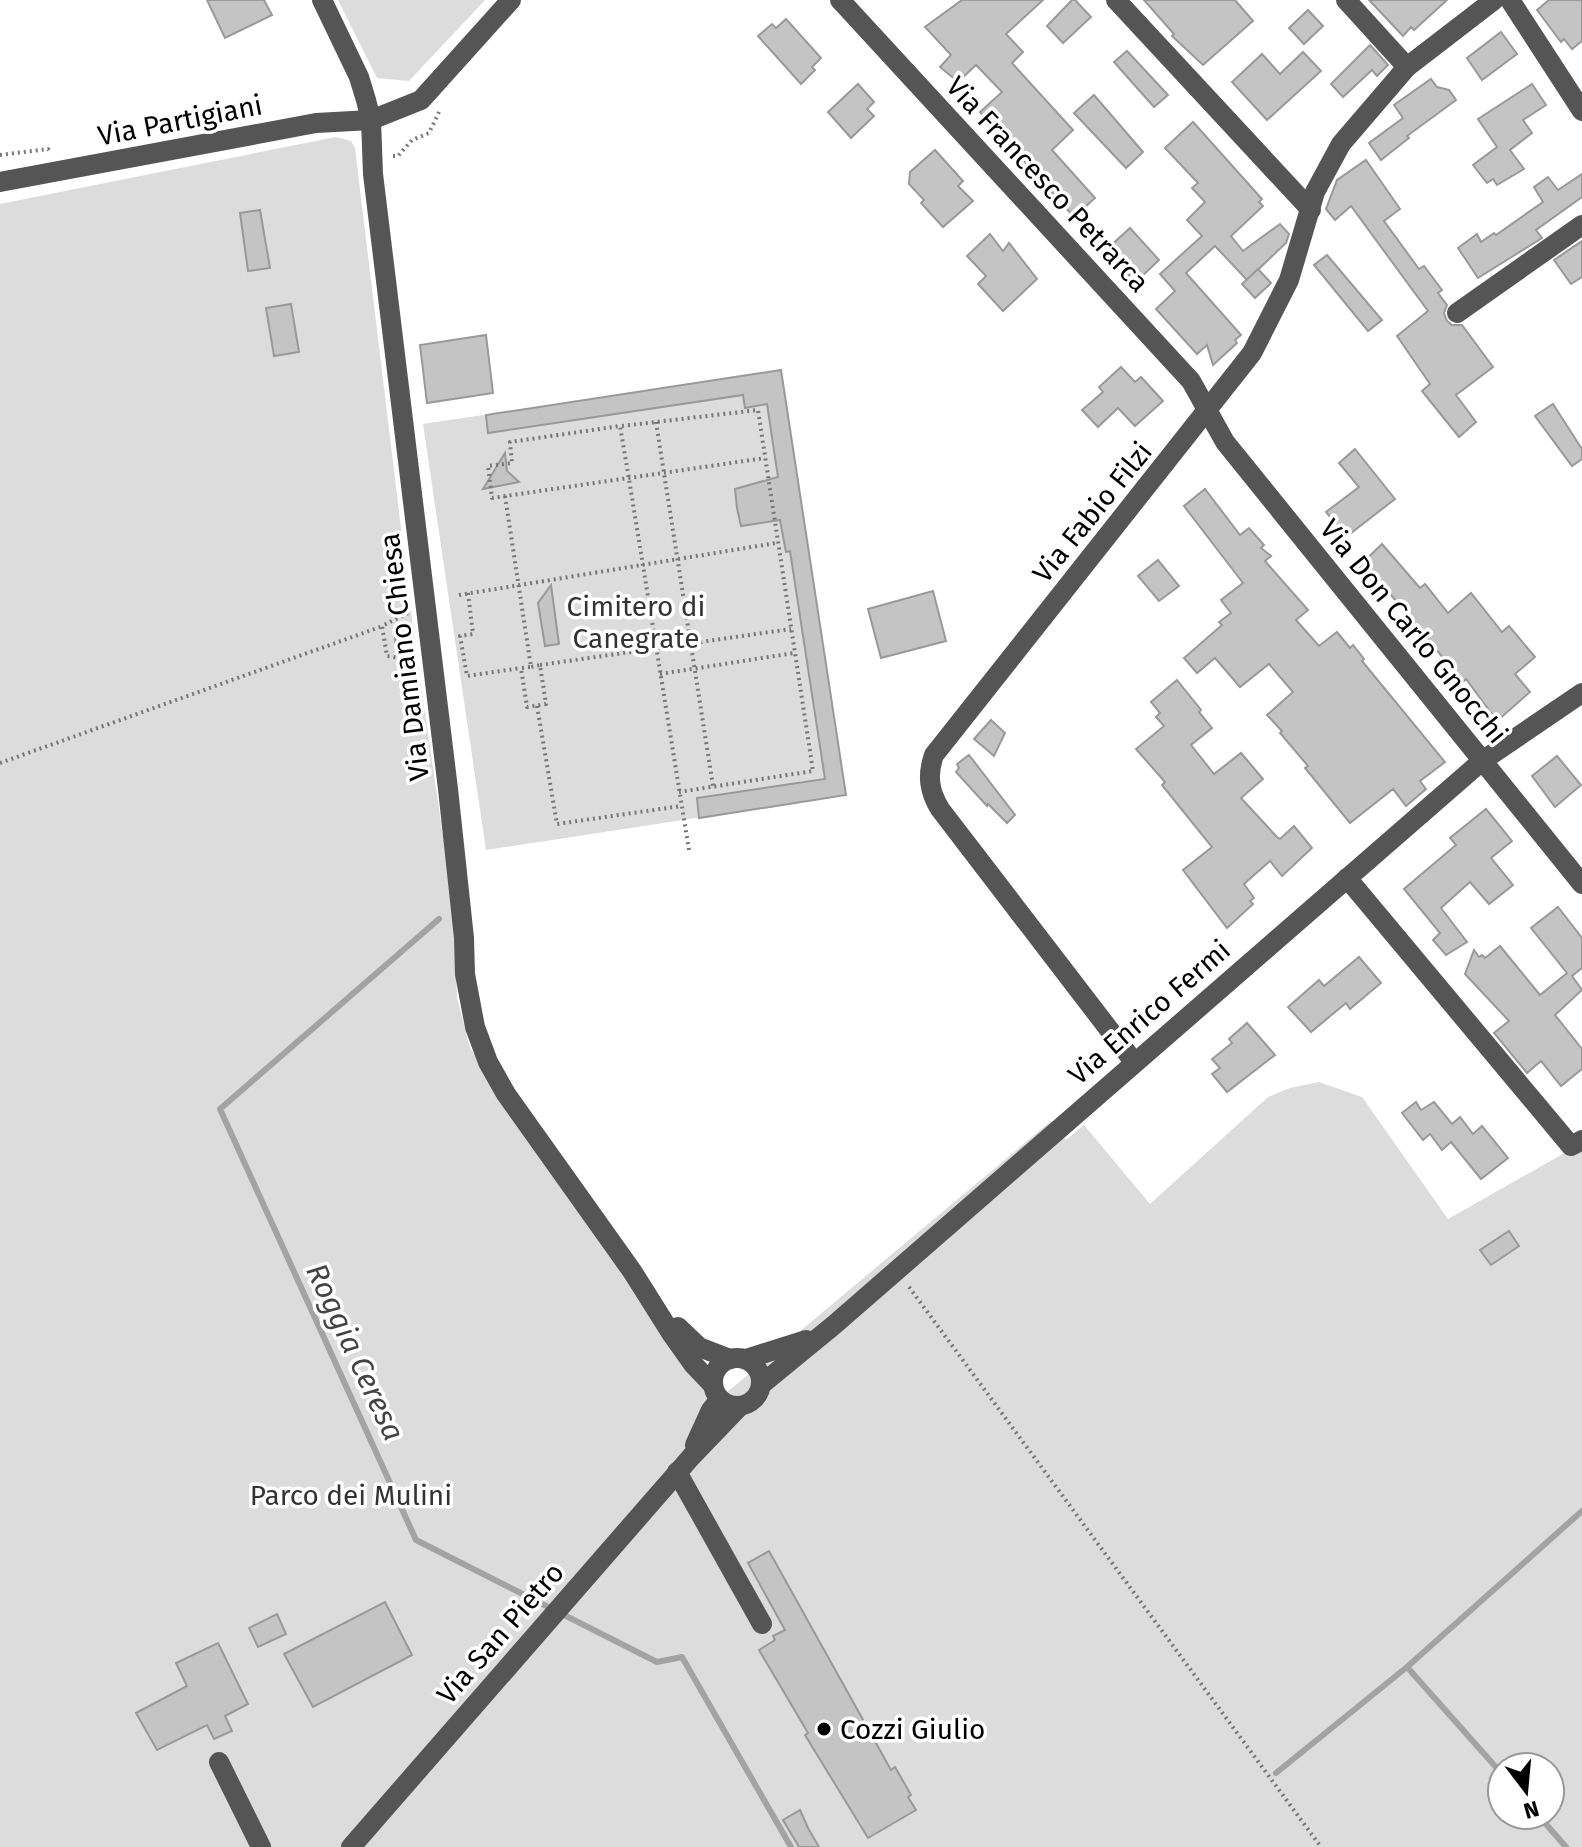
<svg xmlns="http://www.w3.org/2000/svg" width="1582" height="1847" font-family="'Fira Sans',sans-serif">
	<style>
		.green { fill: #dcdcdc; fill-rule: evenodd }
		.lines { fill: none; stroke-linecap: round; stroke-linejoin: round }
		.stream { stroke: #a3a3a3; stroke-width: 6 }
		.building { fill: #c4c4c4; stroke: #999; stroke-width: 2 }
		.path { stroke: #777; stroke-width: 4; stroke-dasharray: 2 4; stroke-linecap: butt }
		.minor { stroke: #555; stroke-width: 20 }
		.poi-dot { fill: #000; stroke: #fff; stroke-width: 3 }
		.labels { text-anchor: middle; stroke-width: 7; stroke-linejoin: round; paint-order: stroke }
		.street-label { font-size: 28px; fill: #000; stroke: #fff }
		.park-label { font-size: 28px; fill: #333; stroke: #fff }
		.poi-label { font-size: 28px; fill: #000; stroke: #fff; text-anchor: start }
		.water-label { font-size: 30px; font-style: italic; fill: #444; stroke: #fff }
	</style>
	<rect width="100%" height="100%" fill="#fff"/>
	<g class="green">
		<polygon points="338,0 485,0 409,81 377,78"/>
		<path d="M336,137l15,4 4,7 60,496 40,275 2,79 13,50 243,356 338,-283 15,19 18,-15 66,79 118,-107 22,-9 29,-6 43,15 86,122 134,-76v704h-1582v-1643zM1502,1767h48v48h-48z"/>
		<polygon points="781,370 846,795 486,850 423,424"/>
	</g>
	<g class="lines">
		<g class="stream">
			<polyline points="439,919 220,1109 416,1540 657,1662 682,1657 791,1847"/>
			<polyline points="1407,1667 1502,1774"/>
			<polyline points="1276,1773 1407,1667 1582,1511"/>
			<polyline points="1538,1815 1566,1847"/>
		</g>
	</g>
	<g class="building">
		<polygon points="207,0 264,0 272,15 225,38"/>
		<polygon points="962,0 1043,0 1006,34 1023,52 1012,63 1073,130 1052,150 1095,198 1074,217 980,112 1002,92 976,65 958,82 940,67 951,55 925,27"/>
		<polygon points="1072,0 1075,0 1091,17 1063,43 1047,26"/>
		<polygon points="1144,0 1235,0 1253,21 1203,65 1172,36 1174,34"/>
		<polygon points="1369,0 1447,0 1414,30 1411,27 1403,36"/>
		<polygon points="1549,0 1582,0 1582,41 1572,49 1564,39 1561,42 1537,10"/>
		<polygon points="1308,10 1323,26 1304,44 1289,28"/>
		<polygon points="786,19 821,58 812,67 815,70 801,84 758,36 772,24 776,28"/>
		<polygon points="1501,32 1517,54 1482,80 1467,58"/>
		<polygon points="1370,45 1388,65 1377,76 1372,70 1343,97 1331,84"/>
		<polygon points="1127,51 1168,95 1154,107 1114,62"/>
		<polygon points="1303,52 1321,71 1267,120 1232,82 1262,54 1280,74"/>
		<polygon points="1431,79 1437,87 1449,90 1456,100 1407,136 1409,138 1381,160 1369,143 1403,118 1394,105"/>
		<polygon points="858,84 874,102 867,109 874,116 851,138 828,112"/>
		<polygon points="1532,84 1546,105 1523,120 1532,133 1510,150 1524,169 1497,185 1493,179 1487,183 1473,165 1497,147 1478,119"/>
		<polygon points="1094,95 1143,152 1126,168 1074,113"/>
		<polygon points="1193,122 1262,199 1259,202 1263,206 1231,236 1243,251 1280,224 1289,234 1286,243 1247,280 1215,246 1186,273 1241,335 1235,340 1237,343 1213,365 1207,345 1197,354 1156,309 1175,291 1160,274 1202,236 1187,220 1205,202 1192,188 1198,183 1165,148"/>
		<polygon points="935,150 963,181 958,186 973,201 943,227 921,203 924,200 909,184 910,172"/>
		<polygon points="1366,160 1400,209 1384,221 1419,269 1424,266 1442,290 1438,293 1447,305 1444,313 1447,321 1452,325 1462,325 1493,367 1456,395 1476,422 1459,437 1422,391 1430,384 1397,336 1428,311 1351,206 1335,220 1326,209 1337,180"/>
		<polygon points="1582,174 1582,197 1536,230 1542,238 1478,278 1458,248 1477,234 1481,242 1494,233 1496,235 1543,202 1534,187 1548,177 1558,190"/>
		<polygon points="260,210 270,268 248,271 240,213"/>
		<polygon points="1130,228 1159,260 1139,279 1133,272 1129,276 1121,266 1116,271 1104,257 1109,252 1106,250"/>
		<polygon points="990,234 1003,251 1009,243 1037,279 1003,311 978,284 986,276 967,256"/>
		<polygon points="1582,241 1582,277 1571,284 1554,260"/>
		<polygon points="1327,255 1382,320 1368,331 1314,265"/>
		<polygon points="1258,269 1271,283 1255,298 1242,284"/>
		<polygon points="291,304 299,352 274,356 266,308"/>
		<polygon points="486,335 493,393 427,403 420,345"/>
		<polygon points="1121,367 1135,382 1141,377 1163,401 1135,426 1118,408 1098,427 1082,410 1103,392 1099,387"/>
		<polygon points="781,370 846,795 699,818 697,798 825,779 790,551 786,552 780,520 741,526 737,508 735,489 778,477 767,404 745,408 743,395 488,433 486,415"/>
		<polygon points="1553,404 1582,449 1582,459 1572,466 1535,416"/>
		<polygon points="1355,449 1395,499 1342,540 1331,526 1335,523 1326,512 1359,487 1339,463"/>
		<polygon points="505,453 507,471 519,482 483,489"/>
		<polygon points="1205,489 1240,535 1249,528 1264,545 1261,548 1271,556 1265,561 1308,610 1296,620 1319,646 1337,632 1350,648 1353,645 1364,659 1362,661 1445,762 1420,781 1426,789 1406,806 1393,789 1350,823 1305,768 1308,766 1280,733 1282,731 1267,715 1293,692 1269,664 1240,687 1215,658 1197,673 1184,658 1222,625 1219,622 1231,613 1221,600 1243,583 1184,506"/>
		<polygon points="1382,544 1420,588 1425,584 1448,613 1471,593 1502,632 1509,626 1535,657 1515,674 1530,692 1497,721 1466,679 1463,682 1386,589 1381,593 1359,566"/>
		<polygon points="1158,560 1179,586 1159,601 1138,576"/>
		<polygon points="551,585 559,644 545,646 538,603"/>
		<polygon points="933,591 946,641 881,658 868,609"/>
		<polygon points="410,628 412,647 396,649 394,629"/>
		<polygon points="1177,680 1201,710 1199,712 1212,728 1191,745 1214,774 1241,753 1263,779 1241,798 1277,837 1280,839 1294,826 1312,848 1282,876 1270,861 1244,884 1254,898 1250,901 1253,904 1227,928 1183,870 1212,847 1162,785 1165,782 1136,749 1164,726 1156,717 1160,713 1151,702"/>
		<polygon points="991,720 1005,733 994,756 974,739"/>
		<polygon points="969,755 1015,815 1007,823 988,804 987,806 956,772 959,768 957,764"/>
		<polygon points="1557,756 1581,785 1555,807 1532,776"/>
		<polygon points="1486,809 1512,841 1491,858 1513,885 1489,904 1470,882 1441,908 1467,942 1446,955 1433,940 1440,933 1404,889 1456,845 1450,838"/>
		<polygon points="1558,907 1582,938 1582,968 1572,976 1582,990 1555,1015 1582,1049 1582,1069 1561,1086 1541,1061 1527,1073 1494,1033 1509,1021 1465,974 1474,950 1479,957 1482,955 1485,958 1500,946 1540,995 1567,973 1531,928"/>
		<polygon points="1359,957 1381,983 1350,1009 1346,1003 1311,1032 1288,1007 1319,980 1324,986"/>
		<polygon points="1247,1023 1275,1055 1227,1092 1212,1074 1220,1068 1212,1059 1232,1043 1229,1039"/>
		<polygon points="1416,1102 1421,1110 1434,1102 1452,1124 1460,1117 1473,1134 1482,1126 1508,1158 1481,1179 1451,1142 1442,1150 1430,1134 1423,1140 1402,1113"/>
		<polygon points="1509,1231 1519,1246 1491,1265 1480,1250"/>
		<polygon points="769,1551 891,1770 895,1767 911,1795 908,1797 916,1810 868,1838 805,1735 808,1733 759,1650 775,1640 773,1636 785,1630 748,1563"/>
		<polygon points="385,1602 412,1655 313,1707 284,1654"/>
		<polygon points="277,1614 286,1634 258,1647 249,1628"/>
		<polygon points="218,1643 248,1704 225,1716 232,1731 214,1739 207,1725 157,1750 136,1713 187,1686 176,1663"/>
		<polygon points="800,1810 808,1828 819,1847 799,1847 783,1820"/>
	</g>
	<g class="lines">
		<g class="path">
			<polyline points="0,155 48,149 52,153"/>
			<polyline points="393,156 398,156 412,140 429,133 439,112"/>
			<polyline points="656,422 713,786"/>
			<polyline points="622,426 758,410 813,771 679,792"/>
			<polyline points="505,496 531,667 521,668 527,707 546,704 540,665 531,667"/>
			<polyline points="468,593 473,634 460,636 467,676 521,668"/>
			<polyline points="459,595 776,543"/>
			<polyline points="408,613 382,626 387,656 414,660"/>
			<polyline points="540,665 791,629"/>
			<polyline points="660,674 794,653"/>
			<polyline points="537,706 557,824 681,806"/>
			<polyline points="0,763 383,626"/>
			<polyline points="689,850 629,479 620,426 510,442 512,463 488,466 492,498 765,458"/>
			<polyline points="909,1287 1321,1847"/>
		</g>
		<g class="minor">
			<polyline points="322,0 359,77 366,100 371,120 373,174 448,789 464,938 465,974 475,1027 488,1062 506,1094 632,1271 671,1333 693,1364 713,1385"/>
			<polyline points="840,0 1191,381 1225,442 1582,884"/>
			<polyline points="1116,0 1311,210"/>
			<polyline points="1346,0 1407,67"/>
			<polyline points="1510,0 1582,111"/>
			<polyline points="0,182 316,123 371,120 421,100 511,0"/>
			<polyline points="1457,313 1582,225"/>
			<polyline points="1347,878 1571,1146 1582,1140"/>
			<path d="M1134,1062l-194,-253c-11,-18 -13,-34 -6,-54l318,-402 37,-73 26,-88 26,-48 66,-77 87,-67"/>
			<polyline points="678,1327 699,1347 730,1359"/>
			<circle cx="737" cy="1382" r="24"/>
			<polyline points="746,1359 806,1340"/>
			<polyline points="762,1384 834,1325 1482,761 1582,693"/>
			<polyline points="695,1445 711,1410 720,1399"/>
			<polyline points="677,1472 762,1624"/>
			<polyline points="219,1762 261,1847"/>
			<polyline points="351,1847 691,1457 739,1407"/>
		</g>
	</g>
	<circle class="poi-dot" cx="824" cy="1729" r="8"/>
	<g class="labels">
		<g class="street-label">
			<text transform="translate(180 120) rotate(-11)" y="10">Via Partigiani</text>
			<text transform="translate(1048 184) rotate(47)" y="10">Via Francesco Petrarca</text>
			<text transform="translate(1092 512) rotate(-51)" y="10">Via Fabio Filzi</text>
			<text transform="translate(1414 631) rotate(51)" y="10">Via Don Carlo Gnocchi</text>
			<text transform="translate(404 657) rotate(-97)" y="10">Via Damiano Chiesa</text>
			<text transform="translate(1149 1012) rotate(-41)" y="10">Via Enrico Fermi</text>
			<text transform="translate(500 1633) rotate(-49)" y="10">Via San Pietro</text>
		</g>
		<g class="park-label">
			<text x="636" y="616">Cimitero di<tspan x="636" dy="32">Canegrate</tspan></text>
			<text x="351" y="1505">Parco dei Mulini</text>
		</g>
		<g class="poi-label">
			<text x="840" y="1739">Cozzi Giulio</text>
		</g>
		<g class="water-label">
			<text transform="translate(355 1352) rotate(65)" y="10">Roggia Ceresa</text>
		</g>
	</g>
	<g transform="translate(1526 1791) rotate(164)"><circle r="38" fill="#ffffff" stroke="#999999" stroke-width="2"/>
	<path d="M0-6L14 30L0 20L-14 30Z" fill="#000000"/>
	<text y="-12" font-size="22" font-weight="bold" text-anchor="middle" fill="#000000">N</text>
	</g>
</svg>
